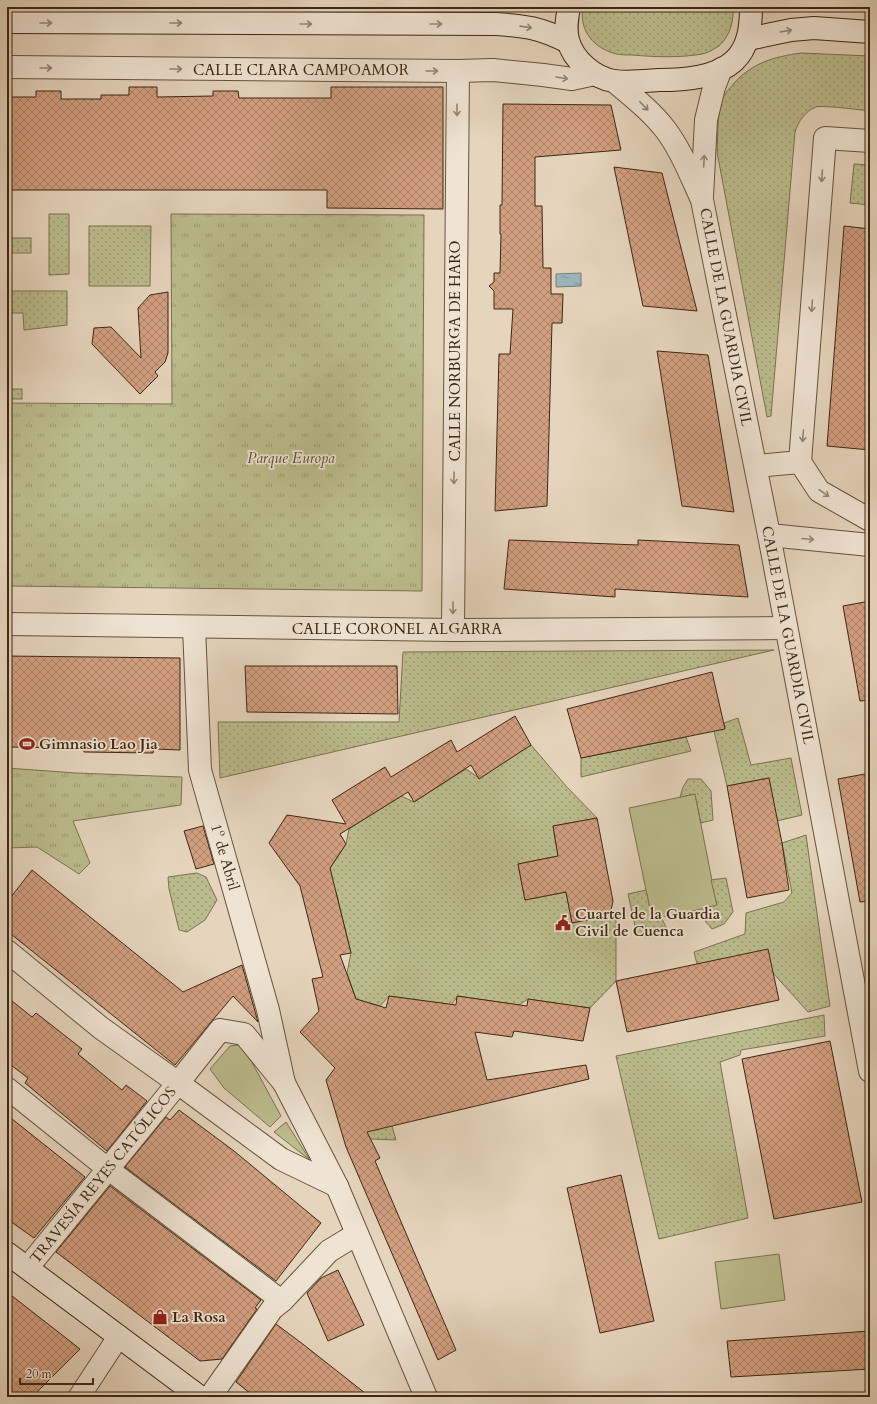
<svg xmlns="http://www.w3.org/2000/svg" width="877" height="1404" font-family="Cardo,serif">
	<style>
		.grass { fill: #bbbc8d; stroke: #7c7250 }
		.park { fill: url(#park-tufts); stroke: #7c7250 }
		.garden { fill: url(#garden-dots); stroke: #7c7250 }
		.water { fill: url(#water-ripples); stroke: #757d78 }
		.building { fill: url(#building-cross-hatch); stroke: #3d2712 }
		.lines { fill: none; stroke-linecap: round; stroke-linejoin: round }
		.pedestrian-casing { stroke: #67523d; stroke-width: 23 }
		.minor-casing { stroke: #67523d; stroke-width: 24 }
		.secondary-casing { stroke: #3d2712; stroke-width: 24 }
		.pedestrian { stroke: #efe4d4; stroke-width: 21 }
		.minor { stroke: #efe4d4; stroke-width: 22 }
		.secondary { stroke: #efe4d4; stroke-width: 22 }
		.oneway { stroke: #968673 }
		.labels { text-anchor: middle; stroke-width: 3.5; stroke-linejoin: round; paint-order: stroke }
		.street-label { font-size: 15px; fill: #3d2712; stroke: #efe4d4 }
		.park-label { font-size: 15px; font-style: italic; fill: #5c4c31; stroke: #efe4d4 }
		.poi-label { font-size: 15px; font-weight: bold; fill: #3d2712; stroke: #efe4d4; text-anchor: start }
	</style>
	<defs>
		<pattern id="park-tufts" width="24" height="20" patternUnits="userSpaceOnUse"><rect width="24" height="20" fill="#bbbc8d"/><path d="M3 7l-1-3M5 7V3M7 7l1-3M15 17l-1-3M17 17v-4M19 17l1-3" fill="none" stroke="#999972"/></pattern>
		<pattern id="garden-dots" width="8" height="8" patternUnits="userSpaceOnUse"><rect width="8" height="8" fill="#bbbc8d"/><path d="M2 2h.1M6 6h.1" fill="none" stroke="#999972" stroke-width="1.8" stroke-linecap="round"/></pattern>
		<pattern id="water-ripples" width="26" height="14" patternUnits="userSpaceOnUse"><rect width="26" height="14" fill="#9bb6bc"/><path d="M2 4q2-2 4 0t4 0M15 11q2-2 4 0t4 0" fill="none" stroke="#809497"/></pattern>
		<pattern id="building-cross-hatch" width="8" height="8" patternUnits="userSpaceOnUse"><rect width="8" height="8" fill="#d39f81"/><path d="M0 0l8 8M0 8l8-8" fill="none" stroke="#ac8268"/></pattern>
	</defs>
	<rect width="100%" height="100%" fill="#e6d5bd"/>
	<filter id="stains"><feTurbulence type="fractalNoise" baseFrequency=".005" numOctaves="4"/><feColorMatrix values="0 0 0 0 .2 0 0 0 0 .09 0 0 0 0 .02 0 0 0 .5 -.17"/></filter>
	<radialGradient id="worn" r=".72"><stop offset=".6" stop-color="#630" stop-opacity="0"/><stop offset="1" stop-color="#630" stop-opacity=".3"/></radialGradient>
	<g class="grass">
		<polygon points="695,794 717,906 652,919 629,808"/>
		<polygon points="240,1045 249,1057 281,1116 270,1127 224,1088 210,1069 230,1046"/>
		<polygon points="286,1122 310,1160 274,1132"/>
		<polygon points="779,1254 785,1300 721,1309 715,1262"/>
	</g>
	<g class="park">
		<polygon points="171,214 424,215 422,591 7,586 7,403 172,404"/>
		<polygon points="7,768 76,773 182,777 181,805 73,821 90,863 79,874 37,847 7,848"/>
	</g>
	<g class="garden">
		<path d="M583,7h150c1,14 -3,29 -14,39 -5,3 -11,7 -17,8 -23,4 -47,3 -70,1 -7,0 -15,0 -22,-3 -19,-7 -31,-24 -27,-45z"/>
		<path d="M801,53l69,3v55c-9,-1 -47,-6 -54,-4 -11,4 -18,15 -21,25l-24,284 -4,1 -50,-265c1,-15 0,-42 6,-55 3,-5 8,-10 12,-15 19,-20 39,-25 66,-29z"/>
		<polygon points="854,164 870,165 870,205 850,203"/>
		<polygon points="49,214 69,214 69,274 49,275"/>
		<polygon points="89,226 151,226 150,286 89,286"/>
		<rect x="7" y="238" width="24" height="15"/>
		<polygon points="7,291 67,291 67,325 24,330 23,313 7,313"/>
		<rect x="7" y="389" width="15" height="10"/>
		<polygon points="774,650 220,778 218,722 399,722 403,652"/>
		<polygon points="738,718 751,765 791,758 802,815 777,821 769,778 727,786 714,731 725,728 724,723"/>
		<polygon points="686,737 691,751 581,777 581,758"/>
		<polygon points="531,745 566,786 597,818 553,826 558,856 518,864 525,900 566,892 572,923 616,914 616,981 590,1008 528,999 519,1005 458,996 451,1005 389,996 380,1006 356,999 347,973 351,953 336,892 325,876 346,844 349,829 401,796 414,802 466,769 479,778"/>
		<polygon points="688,779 701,779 711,791 713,820 701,823 695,794 680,797 683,787"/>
		<polygon points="806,835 830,1006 808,1012 773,973 697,964 694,952 745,934 746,913 784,902 792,893 782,843"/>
		<polygon points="197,873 206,877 217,900 205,920 187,932 179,930 169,889 168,877"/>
		<polygon points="726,878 733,912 724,924 712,929 705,921 703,908 717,905 711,880"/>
		<polygon points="646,890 652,919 661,917 670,935 646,937 637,935 628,894"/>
		<polygon points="824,1015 825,1036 741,1050 740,1055 720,1062 748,1218 659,1239 616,1056"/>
		<polygon points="383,1106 386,1127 392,1126 396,1140 371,1139 346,1145"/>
	</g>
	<polygon class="water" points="581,273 581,286 556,287 556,274"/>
	<g class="building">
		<polygon points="129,87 157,87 157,97 213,96 213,91 238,91 239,98 331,98 331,87 443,87 443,209 327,208 327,190 7,190 7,101 8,101 8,97 36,97 36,91 61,91 61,99 101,99 101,95 129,95"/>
		<polygon points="503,104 611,105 621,150 535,157 535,206 542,206 543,268 551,268 551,294 563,294 562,323 552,323 547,506 495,511 499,354 510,354 513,309 494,309 494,291 489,286 494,282 494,273 500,273 501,234 500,234 500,205 502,205"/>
		<polygon points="614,167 662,173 697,311 643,306"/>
		<polygon points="844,226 870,229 870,450 827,446"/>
		<polygon points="168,292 168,353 165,362 155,372 158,376 140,394 92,344 94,328 111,327 141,358 138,308 150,295"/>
		<polygon points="657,351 708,355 734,512 682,506"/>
		<polygon points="509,540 638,545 638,540 739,545 748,597 615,589 615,597 504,589"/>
		<polygon points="870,601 870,700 860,701 843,606"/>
		<polygon points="7,656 180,658 180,750 154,749 153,753 84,752 84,748 7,747"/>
		<polygon points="245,666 397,666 398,714 247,712"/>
		<polygon points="712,672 725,729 581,758 567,709"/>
		<polygon points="515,716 531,745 479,779 471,765 414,802 408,792 340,834 346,844 330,868 351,953 340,955 356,999 386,1008 389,996 456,1005 457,996 527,1006 528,999 590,1008 583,1041 514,1031 512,1037 475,1032 487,1080 586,1065 589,1079 367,1132 380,1158 375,1161 456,1350 438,1360 346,1147 326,1080 335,1068 300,1032 319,1011 312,979 323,977 300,886 269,843 287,815 346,824 332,800 385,767 391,777 451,740 457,752"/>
		<polygon points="870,773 870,901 860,902 838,779"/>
		<polygon points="769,778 782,843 789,890 747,898 727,786"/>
		<polygon points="597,818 613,901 610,915 572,923 566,892 525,900 518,864 558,856 553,826"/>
		<polygon points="203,826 214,864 196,869 184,831"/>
		<polygon points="32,870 183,992 242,965 258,1022 233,996 175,1065 7,931 7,902"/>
		<polygon points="768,949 779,1000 627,1032 616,981"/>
		<polygon points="7,997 32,1017 36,1013 82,1049 78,1054 122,1090 126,1085 147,1101 107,1151 25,1083 28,1078 7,1062"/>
		<polygon points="830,1041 862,1202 774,1219 742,1059"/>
		<polygon points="179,1110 234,1151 321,1223 276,1281 125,1167 166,1117 170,1120"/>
		<polygon points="7,1115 85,1177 34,1238 7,1219"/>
		<polygon points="621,1175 654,1321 600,1333 567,1188"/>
		<polygon points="110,1186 261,1300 255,1308 257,1309 222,1359 200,1361 56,1252"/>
		<polygon points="338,1270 364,1325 328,1341 307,1293 321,1278"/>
		<polygon points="7,1292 80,1349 32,1397 7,1397"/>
		<polygon points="276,1324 304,1345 370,1397 255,1397 236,1382"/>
		<polygon points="870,1331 870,1369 731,1377 727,1341"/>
	</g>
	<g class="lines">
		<defs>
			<g id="pedestrian">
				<polyline points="7,1088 108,1169 282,1301"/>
				<polyline points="79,1397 119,1336"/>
			</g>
			<g id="minor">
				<polyline points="7,67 458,71 493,70 543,75 572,79 595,74"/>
				<path d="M614,81c18,15 37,30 51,48 16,21 26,47 37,71l67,335 101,536"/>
				<polyline points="702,197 706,120 714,87 721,69"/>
				<polyline points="800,462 825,138 870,141"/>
				<polyline points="800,462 819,491 870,520"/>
				<polyline points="756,466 800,462"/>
				<polyline points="769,535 870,545"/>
				<polyline points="7,624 453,630 786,628"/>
				<polyline points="194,627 200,770 268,1010 284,1083"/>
				<polyline points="453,630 458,71"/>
				<polyline points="7,951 101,1028 178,1083 28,1267"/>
				<polygon points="220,1030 244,1034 284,1083 337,1186 281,1159 178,1083"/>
				<polyline points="337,1186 426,1397"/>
				<polyline points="210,1397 272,1309 282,1301 329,1251 357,1234"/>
			</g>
			<g id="secondary">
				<path d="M569,7c-2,11 -4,22 -1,33 5,20 26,38 46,41 14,2 31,0 45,-1 25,0 56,-2 75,-19 15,-14 17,-35 17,-54"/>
				<path d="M7,22l489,2c30,2 45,4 72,18"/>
				<polyline points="748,39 791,30 814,28 870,32"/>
				<polyline points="7,1253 200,1397"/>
			</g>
		</defs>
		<use href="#pedestrian" class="pedestrian-casing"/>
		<use href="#minor" class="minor-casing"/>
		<use href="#secondary" class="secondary-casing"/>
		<use href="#pedestrian" class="pedestrian"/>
		<use href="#minor" class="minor"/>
		<use href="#secondary" class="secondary"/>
	</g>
	<defs><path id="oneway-shaft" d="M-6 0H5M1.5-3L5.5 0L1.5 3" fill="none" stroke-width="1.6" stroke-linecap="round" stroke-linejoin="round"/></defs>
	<g class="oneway">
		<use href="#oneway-shaft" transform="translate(46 23)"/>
		<use href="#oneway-shaft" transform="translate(176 23)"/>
		<use href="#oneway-shaft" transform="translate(306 24)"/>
		<use href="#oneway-shaft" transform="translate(436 24)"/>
		<use href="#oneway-shaft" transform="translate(526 27) rotate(8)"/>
		<use href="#oneway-shaft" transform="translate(786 31) rotate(-10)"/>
		<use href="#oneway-shaft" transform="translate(46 68)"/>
		<use href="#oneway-shaft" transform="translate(176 69)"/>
		<use href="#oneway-shaft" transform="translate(432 71)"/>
		<use href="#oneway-shaft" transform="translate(562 78) rotate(9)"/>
		<use href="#oneway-shaft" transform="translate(644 106) rotate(46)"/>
		<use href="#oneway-shaft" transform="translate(457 110) rotate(90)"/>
		<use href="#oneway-shaft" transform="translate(704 161) rotate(-87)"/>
		<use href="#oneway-shaft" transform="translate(822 176) rotate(94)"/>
		<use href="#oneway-shaft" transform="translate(812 306) rotate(94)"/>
		<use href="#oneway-shaft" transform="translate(803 436) rotate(95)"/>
		<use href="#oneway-shaft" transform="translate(454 478) rotate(91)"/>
		<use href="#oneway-shaft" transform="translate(824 493) rotate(35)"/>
		<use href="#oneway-shaft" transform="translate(808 539) rotate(5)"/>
		<use href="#oneway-shaft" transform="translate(453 608) rotate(91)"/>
	</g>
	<defs>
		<symbol id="stadium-bare" viewBox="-9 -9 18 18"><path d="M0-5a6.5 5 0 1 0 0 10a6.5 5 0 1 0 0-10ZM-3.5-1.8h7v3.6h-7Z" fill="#8f2418" stroke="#efe4d4" stroke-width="2.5" paint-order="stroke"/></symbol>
		<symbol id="civic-bare" viewBox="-9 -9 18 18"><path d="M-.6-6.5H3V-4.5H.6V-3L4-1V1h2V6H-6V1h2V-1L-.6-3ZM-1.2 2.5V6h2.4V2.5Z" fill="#8f2418" stroke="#efe4d4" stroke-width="2.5" paint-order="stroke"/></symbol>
		<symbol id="shop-bare" viewBox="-9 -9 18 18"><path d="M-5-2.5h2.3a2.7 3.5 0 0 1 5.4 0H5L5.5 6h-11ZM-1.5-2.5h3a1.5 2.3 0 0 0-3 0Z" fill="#8f2418" stroke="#efe4d4" stroke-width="2.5" paint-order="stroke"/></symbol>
	</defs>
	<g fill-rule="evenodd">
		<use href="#stadium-bare" x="16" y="733" width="22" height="22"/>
		<use href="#civic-bare" x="552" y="912" width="22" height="22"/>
		<use href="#shop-bare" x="149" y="1306" width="22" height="22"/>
	</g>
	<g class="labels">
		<g class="street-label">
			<text x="301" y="75">CALLE CLARA CAMPOAMOR</text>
			<text transform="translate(726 317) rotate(79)" y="5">CALLE DE LA GUARDIA CIVIL</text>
			<text transform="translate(455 351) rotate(-90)" y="5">CALLE NORBURGA DE HARO</text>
			<text x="397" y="634">CALLE CORONEL ALGARRA</text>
			<text transform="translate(788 635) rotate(79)" y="5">CALLE DE LA GUARDIA CIVIL</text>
			<text transform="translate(225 857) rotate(74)" y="5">1º de Abril</text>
			<text transform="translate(103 1175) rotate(-51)" y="5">TRAVESÍA REYES CATÓLICOS</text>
		</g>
		<g class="park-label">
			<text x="291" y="463">Parque Europa</text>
		</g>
		<g class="poi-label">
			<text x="39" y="749">Gimnasio Lao Jia</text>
			<text x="575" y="919">Cuartel de la Guardia<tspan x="575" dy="17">Civil de Cuenca</tspan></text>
			<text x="172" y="1322">La Rosa</text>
		</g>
	</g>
	<rect width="877" height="1404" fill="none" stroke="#e6d5bd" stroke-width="24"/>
	<rect x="8" y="8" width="861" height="1388" fill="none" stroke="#3d2712" stroke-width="2"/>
	<rect x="12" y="12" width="853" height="1380" fill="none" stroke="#3d2712"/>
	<path d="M20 1378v6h73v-6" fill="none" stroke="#3d2712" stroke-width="2"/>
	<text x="26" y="1378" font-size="12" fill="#3d2712" stroke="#efe4d4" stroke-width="3" paint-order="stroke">20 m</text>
	<rect width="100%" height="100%" filter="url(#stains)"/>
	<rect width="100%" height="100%" fill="url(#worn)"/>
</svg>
